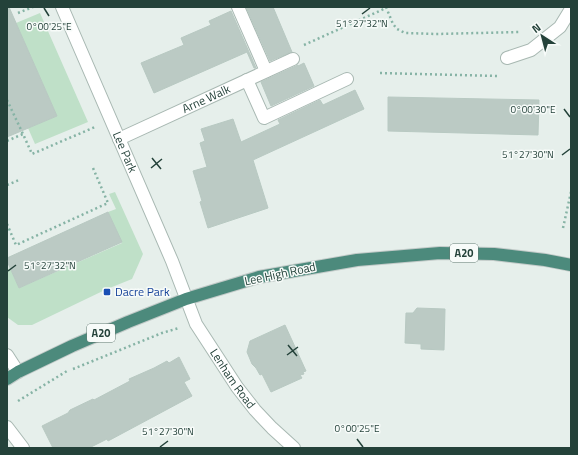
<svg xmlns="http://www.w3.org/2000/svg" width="578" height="455" font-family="'Titillium Web',sans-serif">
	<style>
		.green { fill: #bfe0c8 }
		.building { fill: #bbcac4; stroke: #b8c9c2 }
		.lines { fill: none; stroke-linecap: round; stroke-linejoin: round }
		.service-casing { stroke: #a8b8b2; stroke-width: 14 }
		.minor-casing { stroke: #a8b8b2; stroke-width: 14 }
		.trunk-casing { stroke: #c2cac8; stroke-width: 14 }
		.path { stroke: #86b3a5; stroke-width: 2.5; stroke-dasharray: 2 3; stroke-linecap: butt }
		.service { stroke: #fff; stroke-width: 12 }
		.minor { stroke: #fff; stroke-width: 12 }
		.trunk { stroke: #4c8a7c; stroke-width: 12 }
		.ticks { fill: none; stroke: #24423a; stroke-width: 1.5 }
		.transit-dot { fill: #1a4fb4; stroke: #f7fbf9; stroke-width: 1.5 }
		.labels { text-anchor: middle; stroke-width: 3; stroke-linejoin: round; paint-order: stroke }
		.shield { fill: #f7fbf9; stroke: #637a73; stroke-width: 1 }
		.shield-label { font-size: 11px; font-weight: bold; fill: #24423a }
		.street-label { font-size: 12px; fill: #24423a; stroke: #f7fbf9 }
		.transit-label { font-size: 12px; fill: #164399; stroke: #f7fbf9; text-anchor: start }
		.ticks-label { font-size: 10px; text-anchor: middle; fill: #24423a; stroke: #f7fbf9; stroke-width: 3; stroke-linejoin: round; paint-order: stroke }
	</style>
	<rect width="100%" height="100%" fill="#e6efeb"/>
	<g class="green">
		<polygon points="40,13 88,122 35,144 28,128 57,116 16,23"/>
		<polygon points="115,192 143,254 132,279 107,289 32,325 18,325 7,317 7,270 10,268 19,288 122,243 108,212 116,209 109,194"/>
	</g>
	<g class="building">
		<polygon points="7,7 9,7 57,116 7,137"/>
		<polygon points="246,7 273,7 292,52 270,61"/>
		<polygon points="231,11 256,68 254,68 247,52 154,93 141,63 184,45 181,38 211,25 209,21"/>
		<polygon points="304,63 314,86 271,106 261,82 298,65 298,66"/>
		<polygon points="355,90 364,109 253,160 268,208 208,228 200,202 202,201 193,171 207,167 200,143 205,141 201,129 233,119 241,142 280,124 278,120 320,100 323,105"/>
		<polygon points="388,97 539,100 538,135 388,131"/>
		<polygon points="108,212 122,242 19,288 7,261 7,258"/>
		<polygon points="417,308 445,309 444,350 421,349 421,344 405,343 406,313 413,313"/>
		<polygon points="285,325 306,371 303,372 304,374 300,375 302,378 271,392 262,374 260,375 256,368 252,364 247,352 250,341"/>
		<polygon points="179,357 190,379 184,382 192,396 108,441 107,439 89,448 53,448 42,426 68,413 70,410 93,399 94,400 130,381 129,379 154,368 167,361 169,363"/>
	</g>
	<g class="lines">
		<defs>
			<g id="service">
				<polyline points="238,7 266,71"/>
				<polyline points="247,80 264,118 347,79"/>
				<path id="s1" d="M119,139l174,-80"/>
			</g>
			<g id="minor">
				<path id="s2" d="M62,7l110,254 24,63 41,63 18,23 17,18 22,20"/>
				<polyline points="507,58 531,50 560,27 571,9"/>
				<polyline points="7,355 18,372"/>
				<polyline points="7,427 23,448"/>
			</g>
			<polyline id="trunk" points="7,379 18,372 72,346 128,322 186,299 259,277 357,260 440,253 494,254 545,260 571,265"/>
		</defs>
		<use href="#service" class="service-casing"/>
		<use href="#minor" class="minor-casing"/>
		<use href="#trunk" class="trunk-casing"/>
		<g class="path">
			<polyline points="386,7 393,24 397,29 405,33 436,34 521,32"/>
			<polyline points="18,13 33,7"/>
			<polyline points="304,45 386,8"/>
			<polyline points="380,73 498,76"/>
			<polyline points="7,100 23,134"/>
			<polyline points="7,141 23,134 32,154 95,127"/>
			<polyline points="7,185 19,180"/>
			<polyline points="7,224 16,245 108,203 93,168"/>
			<polyline points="563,228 571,192"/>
			<polyline points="73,369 162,333 179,328"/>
			<polyline points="18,401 67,371"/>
		</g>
		<use href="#service" class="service"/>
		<use href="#minor" class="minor"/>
		<use href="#trunk" class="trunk"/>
	</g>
	<path class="ticks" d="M44,8l5,8M362,14l8,-6M564,109l6,8M562,155l8,-6M152,158l9,11M151,168l11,-9M8,271l8,-6M288,345l9,11M287,355l11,-8M357,439l6,8M160,447l8,-6"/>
	<rect class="transit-dot" x="103" y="288" width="8" height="8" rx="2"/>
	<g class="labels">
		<g class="shield">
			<rect x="450" y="244" width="28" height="18" rx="3"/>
			<rect x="87" y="324" width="28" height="18" rx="3"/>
		</g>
		<g class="shield-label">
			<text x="464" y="257">A20</text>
			<text x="101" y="337">A20</text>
		</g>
		<g class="street-label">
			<text dy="4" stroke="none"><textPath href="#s1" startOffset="96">Arne Walk</textPath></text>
			<text dy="4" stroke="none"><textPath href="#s2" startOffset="158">Lee Park</textPath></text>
			<text transform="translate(280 274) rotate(-12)" y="4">Lee High Road</text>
			<text dy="4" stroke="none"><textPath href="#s2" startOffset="410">Lenham Road</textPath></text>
		</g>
		<g class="transit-label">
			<text x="115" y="296">Dacre Park</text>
		</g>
	</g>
	<g class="ticks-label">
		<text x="362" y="27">51°27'32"N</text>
		<text x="49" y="30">0°00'25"E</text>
		<text x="533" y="113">0°00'30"E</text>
		<text x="528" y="158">51°27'30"N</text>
		<text x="50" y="269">51°27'32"N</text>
		<text x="357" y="432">0°00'25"E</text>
		<text x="168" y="435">51°27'30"N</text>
	</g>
	<rect width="578" height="455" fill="none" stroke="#24423a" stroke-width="16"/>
	<g transform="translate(542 36) rotate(324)" stroke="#f7fbf9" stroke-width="3" paint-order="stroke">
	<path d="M0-3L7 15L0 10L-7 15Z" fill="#24423a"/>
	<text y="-6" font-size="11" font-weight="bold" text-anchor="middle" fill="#24423a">N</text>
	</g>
</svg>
